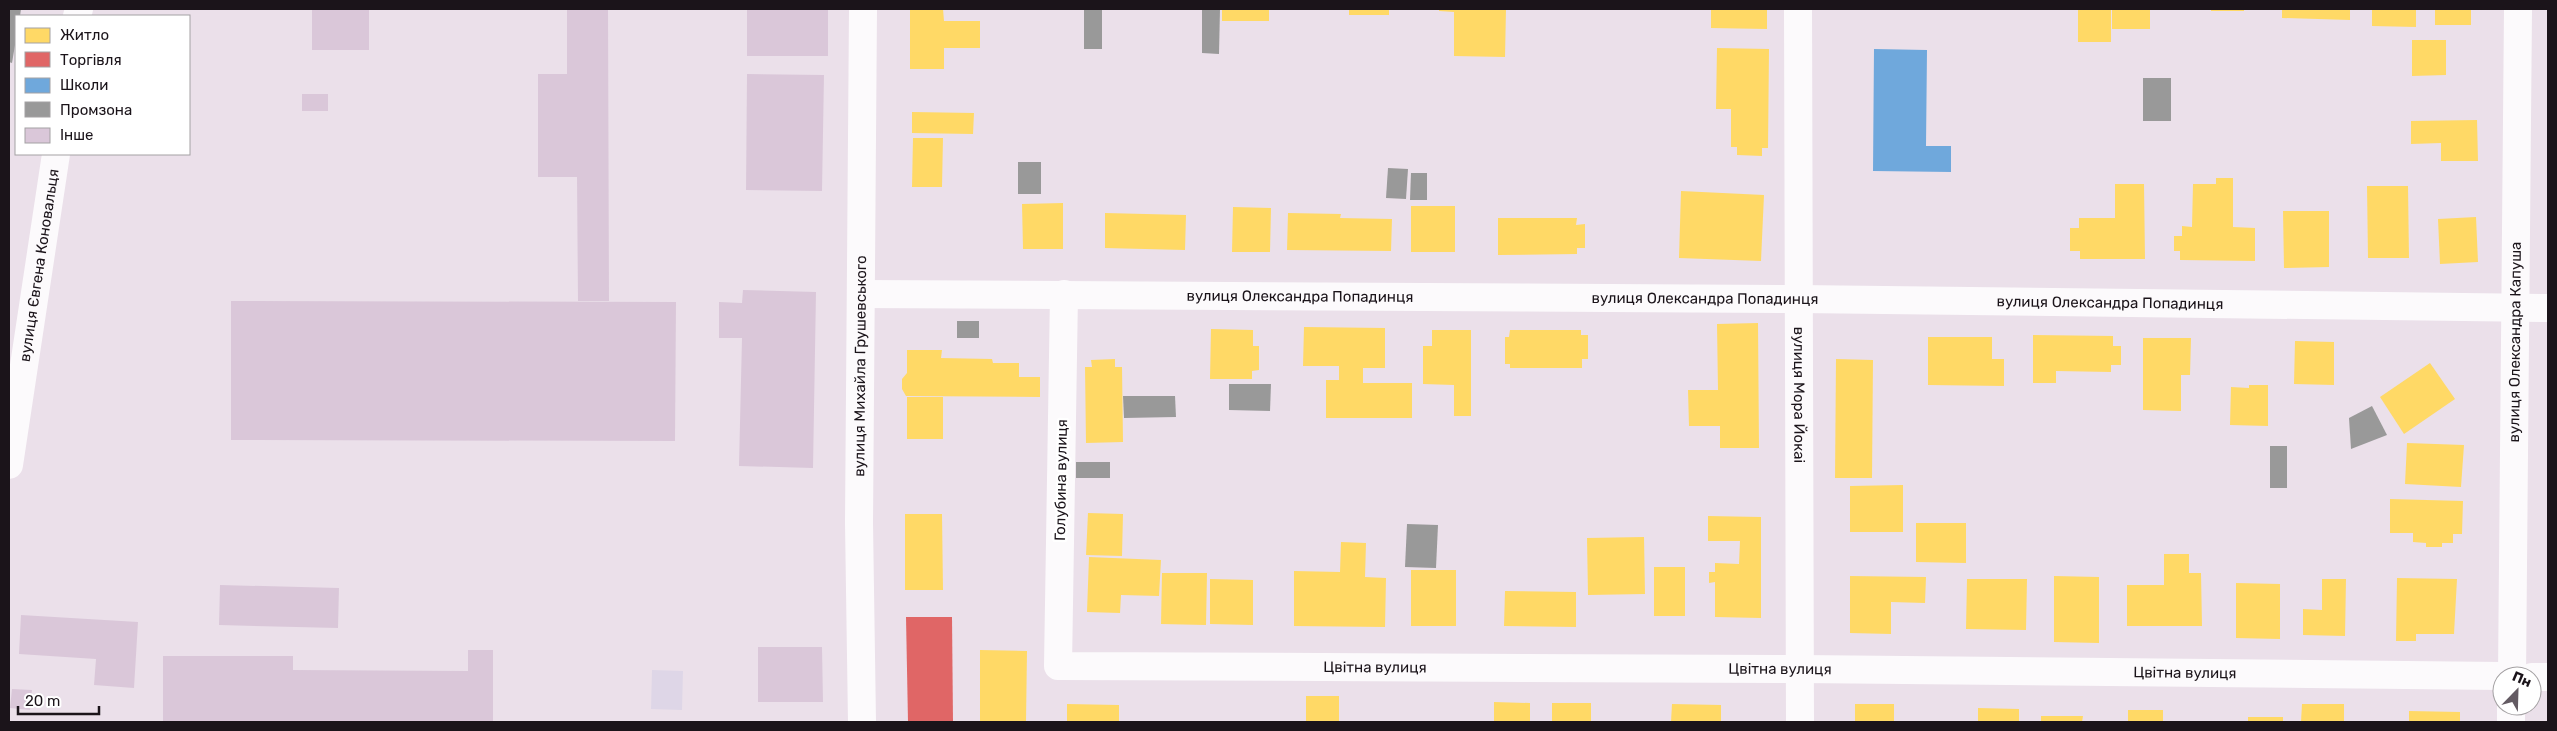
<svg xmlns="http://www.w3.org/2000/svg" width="2557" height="731" font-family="Rubik,sans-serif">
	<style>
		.industrial { fill: #ded6e7 }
		.homes { fill: #ffd966 }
		.shops { fill: #e06666 }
		.schools { fill: #6fa8dc }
		.industry { fill: #999 }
		.building { fill: #dac7d9 }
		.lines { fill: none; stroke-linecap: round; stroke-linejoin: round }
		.street { stroke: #fcfafc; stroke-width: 28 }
		.secondary { stroke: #fcfafc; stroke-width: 28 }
		.labels { text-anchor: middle; stroke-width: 5; stroke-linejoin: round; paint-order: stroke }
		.street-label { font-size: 15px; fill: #1b141a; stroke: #fff }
	</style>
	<rect width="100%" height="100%" fill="#ebe0ea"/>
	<polygon class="industrial" points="652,670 683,671 682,710 651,709"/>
	<g class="homes">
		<polygon points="910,9 943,9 944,21 980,21 980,48 944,48 944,69 910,69"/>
		<rect x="1222" y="9" width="47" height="12"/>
		<rect x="1349" y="9" width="40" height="6"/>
		<polygon points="1439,9 1506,9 1505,57 1454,56 1454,12 1439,11"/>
		<polygon points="1711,9 1767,9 1767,29 1711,28"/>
		<rect x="2078" y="9" width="33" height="33"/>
		<rect x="2112" y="9" width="38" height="20"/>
		<rect x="2211" y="9" width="33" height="2"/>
		<polygon points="2282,9 2350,9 2350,20 2282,18"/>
		<polygon points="2372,9 2416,9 2416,27 2372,26"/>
		<rect x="2435" y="9" width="36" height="16"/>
		<polygon points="2412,40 2446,40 2446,75 2412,76"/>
		<polygon points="1717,48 1769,49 1768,148 1762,148 1762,156 1737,155 1737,147 1731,147 1731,109 1716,109"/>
		<polygon points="912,112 974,113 973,134 912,133"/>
		<polygon points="2477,120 2478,161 2441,161 2441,143 2411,144 2411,121"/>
		<polygon points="913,138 943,138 942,187 912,187"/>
		<polygon points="2216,178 2233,178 2233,227 2255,228 2255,261 2180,260 2180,251 2174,251 2174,236 2182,236 2182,226 2192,227 2193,184 2216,184"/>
		<polygon points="2115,184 2144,184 2145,259 2080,259 2080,251 2070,251 2070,228 2079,228 2079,218 2115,218"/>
		<polygon points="2367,186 2408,186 2409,258 2368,258"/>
		<polygon points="1681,191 1764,195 1761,261 1679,258"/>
		<polygon points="1063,203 1063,249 1023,249 1022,204"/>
		<rect x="1411" y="206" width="44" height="46"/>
		<polygon points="1233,207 1271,208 1270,252 1232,252"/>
		<polygon points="2283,211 2329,211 2329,267 2284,268"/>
		<polygon points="1105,213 1186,215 1185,250 1105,248"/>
		<polygon points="1288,213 1341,214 1340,218 1392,219 1391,251 1287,250"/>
		<polygon points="2476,217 2478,262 2440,264 2438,219"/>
		<polygon points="1498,218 1577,218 1576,225 1585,224 1585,248 1577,248 1577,254 1498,255"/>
		<polygon points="1758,323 1759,448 1720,448 1720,426 1689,426 1688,390 1718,390 1717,324"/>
		<polygon points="1304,327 1385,328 1385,368 1363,368 1363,383 1412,383 1412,418 1326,418 1326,380 1339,380 1339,366 1303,366"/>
		<polygon points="1211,329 1253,330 1253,346 1259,346 1259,370 1252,371 1252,379 1210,379"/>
		<polygon points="1432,330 1471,330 1471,416 1454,416 1454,385 1423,384 1423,346 1432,346"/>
		<polygon points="1510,330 1581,330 1581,335 1588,335 1588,359 1582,359 1582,368 1510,368 1510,364 1505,364 1505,337 1509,337"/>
		<polygon points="2033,335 2113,336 2113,346 2121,346 2121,365 2111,365 2111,372 2056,371 2056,383 2033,383"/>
		<polygon points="1928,337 1992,337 1992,359 2004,359 2004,386 1928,385"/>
		<polygon points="2143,338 2191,338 2190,375 2181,375 2181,411 2143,410"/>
		<polygon points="2295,341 2334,342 2334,385 2294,384"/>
		<polygon points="907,350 942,350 941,358 992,359 993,363 1019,363 1019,377 1040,377 1040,397 906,396 902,389 902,379 907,373"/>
		<polygon points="1115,359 1115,367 1122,367 1123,442 1086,443 1085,367 1092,367 1091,360"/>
		<polygon points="1836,359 1873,360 1872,478 1835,478"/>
		<polygon points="2430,363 2455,399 2404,434 2380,397"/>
		<polygon points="2249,385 2268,385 2268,426 2230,425 2231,387 2249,388"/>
		<rect x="907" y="397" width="36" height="42"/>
		<polygon points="2407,443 2464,445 2461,487 2405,484"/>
		<polygon points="1903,485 1903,532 1850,532 1850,486"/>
		<polygon points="2390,499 2463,501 2462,534 2453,534 2453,543 2442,543 2442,547 2426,547 2426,543 2413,542 2413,533 2390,533"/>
		<polygon points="1088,513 1123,514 1122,556 1086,555"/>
		<polygon points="905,514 942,514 943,590 905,590"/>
		<polygon points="1708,516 1761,517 1761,618 1715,617 1715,582 1709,583 1709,572 1715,572 1715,563 1739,564 1740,541 1708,541"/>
		<polygon points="1916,523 1966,523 1966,563 1916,562"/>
		<polygon points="1644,537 1645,594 1588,595 1587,538"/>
		<polygon points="1341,542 1366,543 1365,577 1386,578 1385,627 1294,626 1294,571 1340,572"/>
		<polygon points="2164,554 2189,554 2189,573 2201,573 2202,626 2127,626 2127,585 2164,585"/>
		<polygon points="1089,557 1161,560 1159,596 1121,595 1120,613 1087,612"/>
		<rect x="1654" y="567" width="31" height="49"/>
		<rect x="1411" y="570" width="45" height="56"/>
		<polygon points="1162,573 1207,573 1206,625 1161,624"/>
		<polygon points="1850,576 1926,577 1925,603 1891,602 1891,634 1850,633"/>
		<polygon points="2054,576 2099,577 2099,643 2054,642"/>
		<polygon points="2397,578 2457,579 2454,634 2416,634 2416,641 2396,641"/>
		<polygon points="1210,579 1253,580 1253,625 1210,624"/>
		<polygon points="1967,579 2027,579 2026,630 1966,629"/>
		<polygon points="2322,579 2346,579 2345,636 2303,635 2303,609 2322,610"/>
		<polygon points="2236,583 2280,584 2280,639 2236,638"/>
		<polygon points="1505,591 1576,592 1576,627 1504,626"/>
		<polygon points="980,650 1027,651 1026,722 980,722"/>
		<rect x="1306" y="696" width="33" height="26"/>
		<polygon points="1494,702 1530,703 1530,722 1494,722"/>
		<rect x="1552" y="703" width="39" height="19"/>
		<polygon points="1067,704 1119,705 1119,722 1067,722"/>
		<polygon points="1672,704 1721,705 1721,722 1671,722"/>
		<rect x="1855" y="704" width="39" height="18"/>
		<polygon points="2302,704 2344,704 2344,722 2301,722"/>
		<polygon points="1978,708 2019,709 2019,722 1978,722"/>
		<rect x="2128" y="710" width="35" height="12"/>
		<polygon points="2409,711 2460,712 2460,722 2409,722"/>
		<polygon points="2041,716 2083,716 2082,722 2041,722"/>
		<rect x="2248" y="717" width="35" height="5"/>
	</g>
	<polygon class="shops" points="906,617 952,617 953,722 908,722"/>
	<polygon class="schools" points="1874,49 1927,50 1926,146 1951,146 1951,172 1873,171"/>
	<g class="industry">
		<polygon points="9,9 21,9 20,16 16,16 16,39 12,63 9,62"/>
		<rect x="1084" y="9" width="18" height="40"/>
		<polygon points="1202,9 1220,9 1219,54 1202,53"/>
		<rect x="2143" y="78" width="28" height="43"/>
		<rect x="1018" y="162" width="23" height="32"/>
		<polygon points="1388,168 1408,169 1406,199 1386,198"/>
		<polygon points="1411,173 1427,173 1427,200 1410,200"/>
		<rect x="957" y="321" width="22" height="17"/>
		<polygon points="1229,384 1271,384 1270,411 1229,410"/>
		<polygon points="1123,396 1175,396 1176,417 1124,418"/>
		<polygon points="2372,406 2387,435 2351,449 2349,418"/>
		<rect x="2270" y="446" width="17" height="42"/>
		<rect x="1076" y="462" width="34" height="16"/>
		<polygon points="1407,524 1438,525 1436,568 1405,567"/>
	</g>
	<g class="building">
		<rect x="312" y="9" width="57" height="41"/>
		<polygon points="567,9 608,9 609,301 578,301 577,177 538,177 538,74 567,74"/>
		<rect x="747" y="9" width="81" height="47"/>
		<polygon points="747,74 824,75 822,191 746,190"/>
		<rect x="302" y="94" width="26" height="17"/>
		<polygon points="743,290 816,292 813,468 739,466 742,338 719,338 719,302 742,303"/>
		<polygon points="231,301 676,302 675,441 231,440"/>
		<polygon points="220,585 339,588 338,628 219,625"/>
		<polygon points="21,615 138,622 134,688 94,685 96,659 19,654"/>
		<polygon points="758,647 822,647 823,702 758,702"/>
		<polygon points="468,650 493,650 493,722 163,722 163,656 293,656 293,670 468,671"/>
		<polygon points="12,689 32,690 30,710 10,708"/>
	</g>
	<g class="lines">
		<g class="street">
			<path id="s1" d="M1798,9l2,713"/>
			<polyline points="77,16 79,9"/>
			<path id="s2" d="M861,294l938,5 749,9"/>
			<path id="s3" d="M1064,294l-6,372 743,3 701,7"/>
			<path id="s4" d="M9,465l47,-311"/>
			<path id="s5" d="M2512,676l6,-667"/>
			<polyline points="2532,677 2548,677"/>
			<polyline points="2511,722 2511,706"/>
		</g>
		<path class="secondary" id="s6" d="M862,722l-3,-199 4,-514"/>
	</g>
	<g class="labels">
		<g class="street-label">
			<text dy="5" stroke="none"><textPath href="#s4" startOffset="202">вулиця Євгена Коновальця</textPath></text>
			<text dy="5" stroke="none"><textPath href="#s2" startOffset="439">вулиця Олександра Попадинця</textPath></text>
			<text dy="5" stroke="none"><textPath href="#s2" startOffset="844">вулиця Олександра Попадинця</textPath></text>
			<text dy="5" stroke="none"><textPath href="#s2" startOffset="1249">вулиця Олександра Попадинця</textPath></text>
			<text dy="5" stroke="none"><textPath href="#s5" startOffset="334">вулиця Олександра Капуша</textPath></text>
			<text dy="5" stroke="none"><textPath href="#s6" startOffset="356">вулиця Михайла Грушевського</textPath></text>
			<text dy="5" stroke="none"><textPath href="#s1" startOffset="386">вулиця Мора Йокаі</textPath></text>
			<text transform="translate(1061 480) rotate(-89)" y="5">Голубина вулиця</text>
			<text dy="5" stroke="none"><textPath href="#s3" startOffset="689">Цвітна вулиця</textPath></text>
			<text dy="5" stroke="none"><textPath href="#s3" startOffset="1094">Цвітна вулиця</textPath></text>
			<text dy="5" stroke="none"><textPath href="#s3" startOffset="1499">Цвітна вулиця</textPath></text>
		</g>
	</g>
	<rect width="2557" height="731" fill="none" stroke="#1b141a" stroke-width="20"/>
	<rect x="15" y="15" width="175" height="140" fill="#ffffff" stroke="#a4a1a3"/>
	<rect x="25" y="28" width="25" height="15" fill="#ffd966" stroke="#a4a1a3"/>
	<text x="60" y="40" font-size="15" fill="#1b141a">Житло</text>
	<rect x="25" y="52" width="25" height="15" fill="#e06666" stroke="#a4a1a3"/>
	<text x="60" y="65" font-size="15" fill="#1b141a">Торгівля</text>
	<rect x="25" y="78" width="25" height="15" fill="#6fa8dc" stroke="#a4a1a3"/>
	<text x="60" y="90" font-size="15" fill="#1b141a">Школи</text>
	<rect x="25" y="102" width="25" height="15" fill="#999999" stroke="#a4a1a3"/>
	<text x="60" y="115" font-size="15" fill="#1b141a">Промзона</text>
	<rect x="25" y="128" width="25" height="15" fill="#dac7d9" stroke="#a4a1a3"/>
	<text x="60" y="140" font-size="15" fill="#1b141a">Інше</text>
	<g transform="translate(2517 691) rotate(23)"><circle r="24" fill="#ffffff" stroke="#a4a1a3"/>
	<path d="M0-4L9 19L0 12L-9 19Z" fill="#645b63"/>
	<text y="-8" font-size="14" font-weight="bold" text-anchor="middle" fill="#1b141a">Пн</text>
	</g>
	<path d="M18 706v8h81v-8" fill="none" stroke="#1b141a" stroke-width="2.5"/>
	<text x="25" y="706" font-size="15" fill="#1b141a" stroke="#ffffff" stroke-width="4" paint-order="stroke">20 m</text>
</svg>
